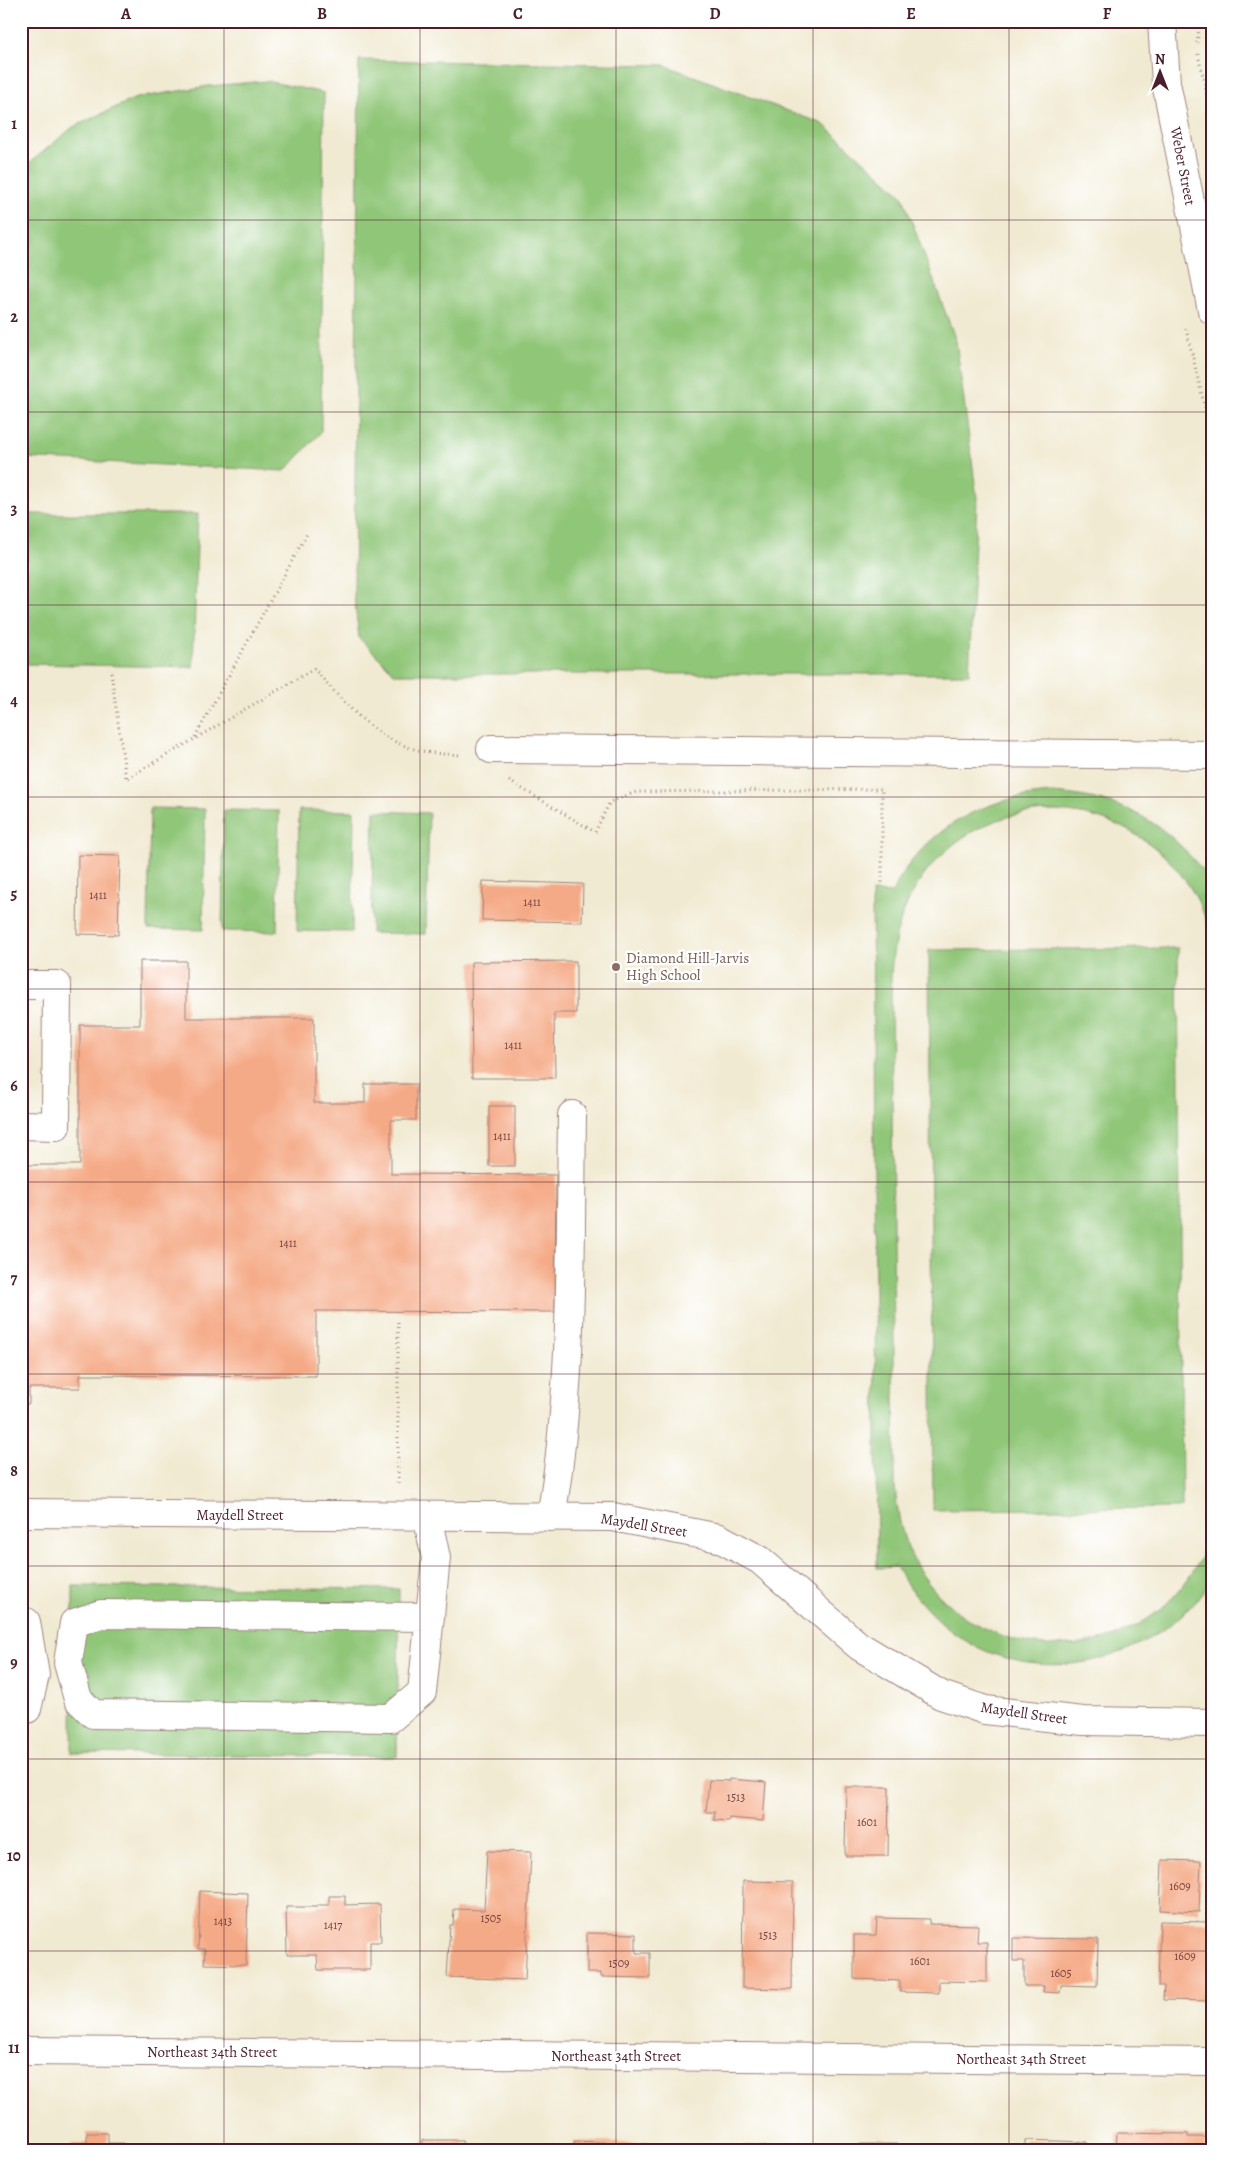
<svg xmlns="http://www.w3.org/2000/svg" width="1233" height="2171" font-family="Alegreya,serif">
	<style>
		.green { fill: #90c678; stroke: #6d7252 }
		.building { fill: #f5aa87 }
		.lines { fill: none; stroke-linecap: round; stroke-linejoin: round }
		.minor-casing { stroke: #9e847e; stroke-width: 30 }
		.path { stroke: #9e847e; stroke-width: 3; stroke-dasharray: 1 4; stroke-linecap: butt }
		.minor { stroke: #fff; stroke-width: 28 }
		.grid { fill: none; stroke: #4a1f2b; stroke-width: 1; stroke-opacity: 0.55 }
		.education-dot { fill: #8d6e63; stroke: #fff; stroke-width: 2 }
		.labels { text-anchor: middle; stroke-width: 4.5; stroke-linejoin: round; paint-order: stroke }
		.number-label { font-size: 12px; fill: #754242 }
		.street-label { font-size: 15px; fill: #4a1f2b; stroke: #fff }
		.education-label { font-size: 15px; fill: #785e54; stroke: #fff; text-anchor: start }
		.neatline { fill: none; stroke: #4a1f2b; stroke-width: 2 }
		.grid-label { font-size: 16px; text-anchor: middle; font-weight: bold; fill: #4a1f2b }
	</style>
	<rect width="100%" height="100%" fill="#fff"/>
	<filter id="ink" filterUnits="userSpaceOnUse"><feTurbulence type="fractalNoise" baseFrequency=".02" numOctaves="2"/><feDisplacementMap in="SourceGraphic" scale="10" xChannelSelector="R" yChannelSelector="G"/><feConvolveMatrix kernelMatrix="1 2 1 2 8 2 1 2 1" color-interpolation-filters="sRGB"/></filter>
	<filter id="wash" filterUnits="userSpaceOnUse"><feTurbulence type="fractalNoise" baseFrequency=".0096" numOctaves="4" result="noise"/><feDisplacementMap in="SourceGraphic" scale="20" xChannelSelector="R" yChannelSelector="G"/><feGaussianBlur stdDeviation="1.12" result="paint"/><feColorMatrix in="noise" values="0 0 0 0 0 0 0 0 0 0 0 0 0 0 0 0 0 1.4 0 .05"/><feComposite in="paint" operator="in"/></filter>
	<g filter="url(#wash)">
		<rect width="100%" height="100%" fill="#f1ead2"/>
		<g class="green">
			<polygon points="359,60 664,65 823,124 902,195 956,341 977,498 969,674 395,674 359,638 354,596"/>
			<polygon points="267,81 324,93 321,432 285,471 21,458 21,170 73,127 136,98 209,86"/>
			<polygon points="29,514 198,514 193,667 24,664"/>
			<path d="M1053,793c56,4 100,20 138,64 7,8 17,18 20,29 4,9 1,41 1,53 -37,-148 -234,-176 -303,-39 -12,23 -16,48 -18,74l4,512c2,25 6,50 18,73 44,86 162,114 240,56 28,-21 46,-49 59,-82 0,12 3,36 -1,46 -7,15 -22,30 -34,40 -56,47 -135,61 -202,27 -35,-18 -59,-46 -79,-79l-19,1 -5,-676 20,1c5,-9 9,-18 15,-26 37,-49 86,-70 146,-74z"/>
			<polygon points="150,808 205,809 203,930 148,929"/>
			<polygon points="224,810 279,811 277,932 222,931"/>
			<polygon points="299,810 354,811 352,932 297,931"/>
			<polygon points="374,811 429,813 426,934 371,933"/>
			<polygon points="1178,948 1182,1508 933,1510 929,950"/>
			<polygon points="73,1586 399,1589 397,1757 72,1753"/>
		</g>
		<g id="blocks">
			<g class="building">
				<polygon points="78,855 120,856 118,935 77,934"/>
				<polygon points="483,881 583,884 582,922 482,920"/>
				<polygon points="140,961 186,961 186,1018 314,1018 314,1103 365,1103 365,1084 416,1084 416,1120 391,1120 391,1174 556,1175 555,1312 316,1311 316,1376 80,1375 80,1388 29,1388 29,1404 21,1404 21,1165 80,1165 80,1025 140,1025"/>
				<polygon points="576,961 576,1013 554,1013 555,1078 472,1078 471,962"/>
				<rect x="489" y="1106" width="26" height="60"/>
				<polygon points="729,1779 766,1782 763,1821 729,1818 729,1821 714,1820 715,1812 706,1812 709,1780 729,1781"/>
				<polygon points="846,1787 889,1787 888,1856 845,1856"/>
				<polygon points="487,1851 531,1852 525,1980 447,1977 450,1925 453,1925 454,1909 484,1910"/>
				<polygon points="1162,1860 1201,1861 1199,1912 1160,1910"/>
				<polygon points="743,1881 793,1882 792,1989 742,1988"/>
				<polygon points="200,1891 248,1893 246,1965 204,1964 205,1949 198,1949"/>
				<polygon points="329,1896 345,1896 345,1905 380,1904 381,1942 370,1942 370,1970 318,1970 317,1955 287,1955 286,1907 318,1907 318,1905 329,1905"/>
				<polygon points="877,1918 930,1919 929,1924 978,1925 977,1942 987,1942 987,1982 939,1981 939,1993 900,1992 900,1981 854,1979 854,1935 876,1935"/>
				<polygon points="1160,1921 1210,1922 1212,2001 1163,2000 1164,1986 1158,1986"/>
				<polygon points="587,1933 636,1934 636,1953 650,1953 650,1978 601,1977 601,1973 587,1973"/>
				<polygon points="1013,1938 1098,1939 1097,1986 1061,1985 1060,1993 1043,1992 1044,1986 1024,1986 1024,1961 1013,1961"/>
				<polygon points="87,2133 108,2133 108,2143 124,2143 124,2150 71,2150 71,2143 87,2143"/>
				<polygon points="1117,2133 1188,2134 1188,2137 1206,2137 1206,2150 1116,2150"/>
				<rect x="422" y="2140" width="41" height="10"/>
				<polygon points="1025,2140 1087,2142 1087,2150 1025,2150"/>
				<polygon points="574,2141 648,2144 647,2150 574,2150"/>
				<polygon points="858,2144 897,2144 897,2150 859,2150"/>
				<rect x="718" y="2146" width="47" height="4"/>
			</g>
		</g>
	</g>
	<g filter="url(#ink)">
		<use href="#blocks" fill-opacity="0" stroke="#9e847e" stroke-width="1"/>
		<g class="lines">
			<defs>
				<g id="minor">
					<polyline points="1162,21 1166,83 1212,310"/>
					<polyline points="491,749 1212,755"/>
					<polyline points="21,985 57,985 56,1126 21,1125"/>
					<polyline points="21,1513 613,1517 719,1538 760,1560 859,1646 941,1695 985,1710 1083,1721 1212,1723"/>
					<polyline points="427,1516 436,1558 422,1692 391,1718 93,1714 78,1699 68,1663 74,1623 101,1614 430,1617"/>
					<path d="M551,1517c23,-133 19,-268 21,-402"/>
					<polyline points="21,1622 26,1622 35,1675 27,1709 21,1709"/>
					<polyline points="21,2051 1212,2061"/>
				</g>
			</defs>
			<use href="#minor" class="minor-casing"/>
			<g class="path">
				<polyline points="1197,43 1200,21"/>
				<polyline points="1198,54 1212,119"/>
				<polyline points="1186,329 1212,437"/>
				<path d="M111,672l15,107 188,-110c30,33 61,72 108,82 12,3 25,3 38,4"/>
				<polyline points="195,737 308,532"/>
				<polyline points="509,781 595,832 610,802 636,792 882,789 882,883"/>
				<polyline points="398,1322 398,1484"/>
			</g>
			<use href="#minor" class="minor"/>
		</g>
	</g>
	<path class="grid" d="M224,21v2129M420,21v2129M616,21v2129M813,21v2129M1009,21v2129M21,220h1191M21,412h1191M21,605h1191M21,797h1191M21,989h1191M21,1182h1191M21,1374h1191M21,1566h1191M21,1759h1191M21,1951h1191"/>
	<circle class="education-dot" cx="616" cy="967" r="5"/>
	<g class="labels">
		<g class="number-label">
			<text x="98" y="899">1411</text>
			<text x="532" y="906">1411</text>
			<text x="513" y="1049">1411</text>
			<text x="502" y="1140">1411</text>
			<text x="288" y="1247">1411</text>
			<text x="736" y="1801">1513</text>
			<text x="867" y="1826">1601</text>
			<text x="1180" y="1890">1609</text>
			<text x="491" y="1922">1505</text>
			<text x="223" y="1925">1413</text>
			<text x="333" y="1929">1417</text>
			<text x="768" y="1939">1513</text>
			<text x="1185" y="1960">1609</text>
			<text x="920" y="1965">1601</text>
			<text x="619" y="1967">1509</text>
			<text x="1061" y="1977">1605</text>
		</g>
		<g class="street-label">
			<text transform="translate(1183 166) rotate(79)" y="5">Weber Street</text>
			<text x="240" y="1520">Maydell Street</text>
			<text transform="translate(644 1525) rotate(9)" y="5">Maydell Street</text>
			<text transform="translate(1024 1713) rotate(8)" y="5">Maydell Street</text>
			<text x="212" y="2057">Northeast 34th Street</text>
			<text x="616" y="2061">Northeast 34th Street</text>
			<text x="1021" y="2064">Northeast 34th Street</text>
		</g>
		<g class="education-label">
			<text x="626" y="963">Diamond Hill-Jarvis<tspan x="626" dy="17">High School</tspan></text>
		</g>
	</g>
	<rect width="1233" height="2171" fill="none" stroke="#fff" stroke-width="55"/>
	<g transform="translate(1160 72)" stroke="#ffffff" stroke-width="4" paint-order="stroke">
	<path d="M0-4L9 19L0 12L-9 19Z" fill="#4a1f2b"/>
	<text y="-8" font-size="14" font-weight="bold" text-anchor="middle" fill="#4a1f2b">N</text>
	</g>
	<rect x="28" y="28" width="1178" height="2116" class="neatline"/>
	<g class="grid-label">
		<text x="126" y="19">A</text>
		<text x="322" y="19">B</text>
		<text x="518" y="19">C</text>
		<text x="715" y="19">D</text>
		<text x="911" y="19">E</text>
		<text x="1107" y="19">F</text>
		<text x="14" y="129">1</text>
		<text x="14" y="322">2</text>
		<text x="14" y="514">3</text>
		<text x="14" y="706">4</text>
		<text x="14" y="899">5</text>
		<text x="14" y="1091">6</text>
		<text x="14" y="1284">7</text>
		<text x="14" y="1476">8</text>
		<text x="14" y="1668">9</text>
		<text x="14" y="1861">10</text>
		<text x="14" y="2053">11</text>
	</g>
</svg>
